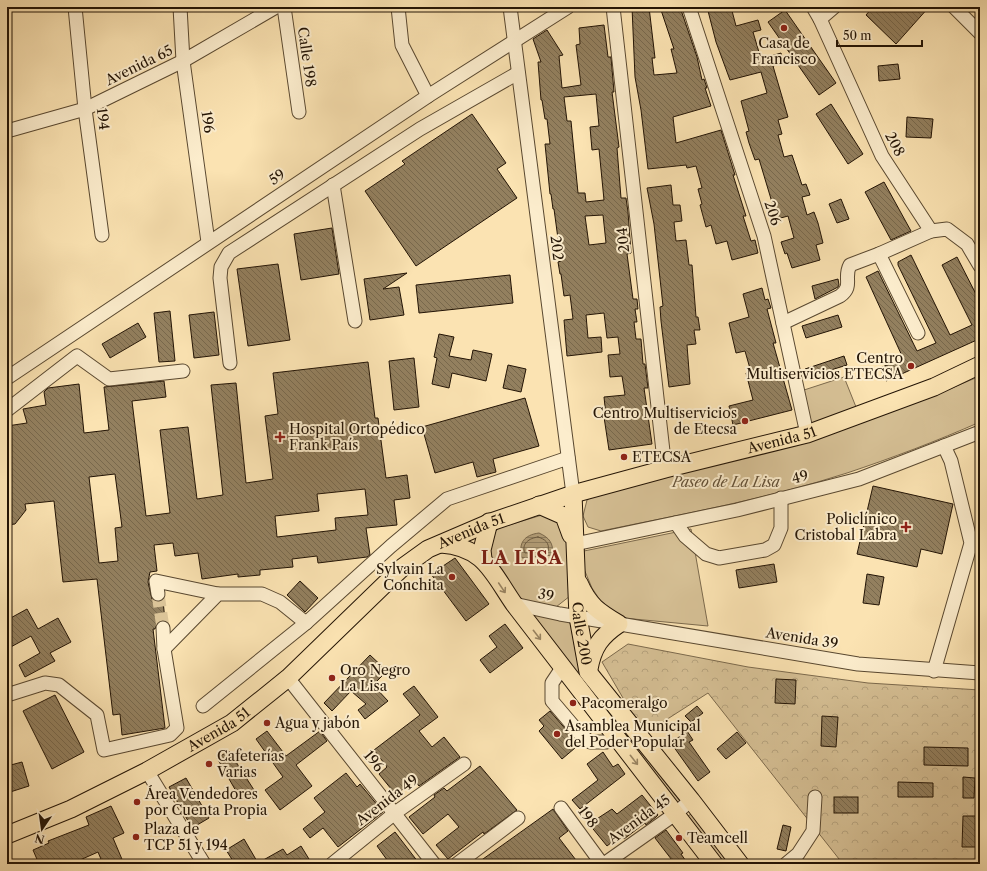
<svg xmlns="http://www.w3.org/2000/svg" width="987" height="871" font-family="'Libre Caslon Text',serif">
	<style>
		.green { fill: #d6c095; stroke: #7c6a4d }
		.forest { fill: url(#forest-crowns); stroke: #7c6a4d }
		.water { fill: url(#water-rules); stroke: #796649 }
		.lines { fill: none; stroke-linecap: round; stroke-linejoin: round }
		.shore { stroke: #6a583e; stroke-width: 1 }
		.building { fill: url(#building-back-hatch); stroke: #231405; fill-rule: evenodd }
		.minor-tunnel { stroke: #dbc498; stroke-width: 13; stroke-dasharray: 13 6; stroke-linecap: butt }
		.minor-casing { stroke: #594830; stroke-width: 15 }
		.major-casing { stroke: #231405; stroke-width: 19 }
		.minor { stroke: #fcedcd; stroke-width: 13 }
		.major { stroke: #fbe3b2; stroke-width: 17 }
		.oneway { stroke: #9a8664 }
		.poi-dot { fill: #8f2418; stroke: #fcedcd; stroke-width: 1.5 }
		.labels { text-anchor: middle; stroke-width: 4; stroke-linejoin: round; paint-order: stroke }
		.poi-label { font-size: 14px; fill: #231405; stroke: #fcedcd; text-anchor: start }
		.street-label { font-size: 14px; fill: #231405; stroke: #fcedcd }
		.park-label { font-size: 14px; font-style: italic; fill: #625037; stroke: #fcedcd }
		.district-label { font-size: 18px; font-weight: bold; letter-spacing: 1px; fill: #7a1f14; stroke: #fcedcd }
	</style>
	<defs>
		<pattern id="forest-crowns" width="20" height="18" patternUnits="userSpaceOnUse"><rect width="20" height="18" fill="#d6c095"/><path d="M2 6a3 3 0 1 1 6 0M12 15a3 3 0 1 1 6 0" fill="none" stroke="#b7a47f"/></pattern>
		<pattern id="water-rules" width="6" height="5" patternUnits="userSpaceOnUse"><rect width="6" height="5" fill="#b29d77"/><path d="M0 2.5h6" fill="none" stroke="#907f60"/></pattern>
		<pattern id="building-back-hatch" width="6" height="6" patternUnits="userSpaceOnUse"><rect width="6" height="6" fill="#93805f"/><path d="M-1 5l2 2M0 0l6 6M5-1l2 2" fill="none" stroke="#78684c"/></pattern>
	</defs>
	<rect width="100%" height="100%" fill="#fbe3b2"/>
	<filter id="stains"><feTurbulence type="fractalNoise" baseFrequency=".005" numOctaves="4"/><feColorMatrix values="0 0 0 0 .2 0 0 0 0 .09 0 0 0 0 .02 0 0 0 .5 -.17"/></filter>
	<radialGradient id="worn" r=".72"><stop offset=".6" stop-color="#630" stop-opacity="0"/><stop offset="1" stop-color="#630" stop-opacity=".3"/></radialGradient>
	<g class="green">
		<path d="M980,376v46c-43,19 -88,36 -133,51 -80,26 -164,41 -246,58l-13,-4 -5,-11 4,-16 11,-7 340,-99z"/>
		<polygon points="844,377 858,412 810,425 801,391"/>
		<polygon points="542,515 553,516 566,532 570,596 556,607 522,600 489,563 492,535 499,528"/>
		<polygon points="691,529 708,626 623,618 602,603 592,588 584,569 584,551"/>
		<polygon points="526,611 570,622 579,669 596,694 680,801 677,803"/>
		<polygon points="691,814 729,864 725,864 688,816"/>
	</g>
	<polygon class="forest" points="628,644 748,667 868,683 980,690 980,864 843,864 708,693 644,734 602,662"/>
	<path class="water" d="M539,533c11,5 14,10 14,22l-31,3c-4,-15 2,-23 17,-25z"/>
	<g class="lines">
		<path class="shore" d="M538,537c7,2 12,6 10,14l-23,2c-4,-9 4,-15 13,-16z"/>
	</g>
	<g class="building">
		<polygon points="632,7 649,7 655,58 652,58 654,75 677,73 671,49 674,49 660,7 680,7 697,57 702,80 704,79 707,88 705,88 711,106 673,117 676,143 721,130 735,175 733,175 746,216 743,216 751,241 755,240 758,253 732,260 727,241 716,244 711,225 706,227 700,205 702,204 698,189 702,188 696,166 687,168 686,165 648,169 641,110 635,77"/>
		<polygon points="707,7 731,7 736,26 758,20 761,30 753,32 761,59 781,53 784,63 773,66 788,117 778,120 782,134 778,135 784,157 792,155 802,185 806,184 810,195 802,197 807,215 814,212 818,223 823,243 816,245 820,260 792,268 787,253 785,254 781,242 794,238 788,216 777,219 759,159 755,160 749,143 746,132 749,131 741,101 767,93 761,72 730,80 716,42"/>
		<polygon points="873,7 929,7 896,44 866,15"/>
		<polygon points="785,10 836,83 819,95 768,22"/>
		<path d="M604,25l4,32h3l3,35h-2l7,55 -2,1 4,50h5l2,14 3,41 -4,1 6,45h4l1,10h-3l2,13h-3l2,17h5l2,25h2l3,24h-4l8,56 -43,6 -5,-33 2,-1 -2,-19 21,-2 -3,-19 -12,1 -2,-22 12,-1 -2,-17 -11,1 -3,-25 -18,2 2,23 13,-1 1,15 -35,4 -3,-36 9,-1 -3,-24 -6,1 -3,-22h-1l-2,-12 3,-1 -7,-52h-1l-2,-15h-1l-5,-50h5l-3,-25h-2l-3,-19h-1l-3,-38h3l-8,-23 14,-9 16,25 -4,1 3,32 19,-3 -5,-40 4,-1 -1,-16zM596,94l3,32 -9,1 2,23 7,-1 5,51 -18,2 -1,-9h-7l-7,-72h-4l-3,-24zM603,215l3,28 -17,2 -4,-29z"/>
		<polygon points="898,64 900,79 879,81 878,66"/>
		<polygon points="831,104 863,154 848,164 816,114"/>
		<polygon points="472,114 506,163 497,169 517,198 416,266 365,191 405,164 402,161"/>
		<polygon points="907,117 933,119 931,138 906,137"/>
		<polygon points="884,182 911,231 891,240 865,192"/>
		<polygon points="671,185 673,205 680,205 682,221 674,222 676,241 686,240 689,265 692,265 696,317 698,317 700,330 694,330 696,344 687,345 690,384 669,387 661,321 660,307 663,306 654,224 647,188"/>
		<polygon points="841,199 849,219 837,223 829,204"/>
		<polygon points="332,228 339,274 301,280 294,234"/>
		<polygon points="911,255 950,335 972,325 942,265 957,257 980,302 980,341 979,339 886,381 880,368 903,358 866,277 878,271 917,351 936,343 898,265 898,262"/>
		<polygon points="278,264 290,340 248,346 237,269"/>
		<polygon points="407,273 383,289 399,287 404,315 370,320 364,279"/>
		<polygon points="510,275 513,303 419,313 416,285"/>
		<polygon points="838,279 839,285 838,287 815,299 812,286"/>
		<polygon points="762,288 765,300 768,299 771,308 767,309 776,343 773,343 792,410 733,425 729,406 753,400 746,373 751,372 745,351 736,353 729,323 749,317 743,294"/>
		<polygon points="170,311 175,361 159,362 154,313"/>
		<polygon points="214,312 219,355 194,358 189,315"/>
		<polygon points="838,315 842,327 806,338 802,326"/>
		<polygon points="138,323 146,337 110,358 102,344"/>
		<polygon points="439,334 454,337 449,356 471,360 473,350 492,354 486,381 452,373 449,388 432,384 437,358 434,357"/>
		<polygon points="844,356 847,365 808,377 805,369"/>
		<polygon points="414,358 419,407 394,410 389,361"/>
		<path d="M368,362l7,56h3l8,60 21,-3 3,23 -16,2 3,25 -31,3 4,27 -3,2 -49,6 -1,-7 -25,3 1,8 -33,3v5l-22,2v-3l-36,5 -4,-26 -23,3 -2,-13 -19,2 3,26 -7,1 -2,10 4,17 7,3 4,-2 2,21 -7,1 -3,7h-2l12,99 -43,7 -2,-21 -7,1 -16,-136 -34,3 -9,-81 -29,3 1,6 -11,14 -8,1v-99l20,-3 -4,-14 23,-4 -2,-13 4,-4 31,-4 5,49 25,-3 -5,-43 60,-6 2,16 -34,4 14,115 24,-3 -10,-83 28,-3 9,72 26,-4 -12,-110 25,-2 10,100 27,-4 -8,-63 13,-2 -5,-41zM115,474l7,53 -7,1 3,33 -19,2 -10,-86zM365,489l3,26 -33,3 1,12 -59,7 -2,-21 44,-5 -2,-17z"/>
		<polygon points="508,365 526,369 521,392 503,388"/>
		<polygon points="525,398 539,446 493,459 496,472 477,477 473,462 435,473 422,427"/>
		<polygon points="873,486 953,504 942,554 921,549 917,567 857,554"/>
		<polygon points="455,558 489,604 466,621 431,574"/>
		<polygon points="774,564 777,582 739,588 736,570"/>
		<polygon points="867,574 884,577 879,605 863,603"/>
		<polygon points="300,581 318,598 305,612 287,595"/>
		<polygon points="27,609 38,629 58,618 71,642 50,653 55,661 25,677 19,665 40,653 31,636 7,649 7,620"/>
		<polygon points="505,624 523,648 490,673 480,660 497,647 489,636"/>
		<polygon points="370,655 387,671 373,685 388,701 365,719 358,710 366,704 351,691 332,711 324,703"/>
		<polygon points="776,679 796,680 795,704 775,703"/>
		<polygon points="414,686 438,717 419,731 432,747 444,737 460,757 419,786 414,780 396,795 379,774 387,767 374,750 420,715 403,694"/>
		<polygon points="55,695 84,752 52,769 23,711"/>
		<polygon points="697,706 703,713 691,722 685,716"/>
		<polygon points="550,711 574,739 570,742 575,748 562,759 539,731 544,726 539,720"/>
		<polygon points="822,716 838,717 836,747 821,746"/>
		<polygon points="267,731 286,756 320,731 327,741 296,765 312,786 280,810 265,790 283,777 256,739"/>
		<polygon points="687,731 693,740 689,742 710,772 698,781 671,743"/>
		<polygon points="737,732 746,743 726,759 717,749"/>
		<polygon points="924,747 968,748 968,766 924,765"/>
		<polygon points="229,751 254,790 240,798 217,758"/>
		<polygon points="603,752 613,767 618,764 625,774 580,809 572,800 598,780 587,764"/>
		<polygon points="22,762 29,786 7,793 7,766"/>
		<polygon points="480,766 517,810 484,834 483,832 448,859 436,845 459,827 448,814 423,834 409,817 435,797 434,795 444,788 447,791"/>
		<polygon points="346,773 357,787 360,784 383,812 338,847 323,828 310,838 303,829 325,812 314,798"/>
		<polygon points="963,777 975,778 974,798 963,798"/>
		<polygon points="186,778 209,818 192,828 169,787"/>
		<polygon points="898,782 933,783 933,797 898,797"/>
		<polygon points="642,795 658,815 656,817 646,825 645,823 624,839 621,835 607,846 589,824 612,809 617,814"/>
		<rect x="834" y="797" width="24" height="16"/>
		<polygon points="111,806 124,833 113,838 124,864 103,864 98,852 71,864 39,864 33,850 49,843 48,841 89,825 86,817"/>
		<polygon points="553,809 568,831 559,838 579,864 476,864"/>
		<polygon points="963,816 980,816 980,847 962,847"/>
		<polygon points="783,825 791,827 786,851 777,849"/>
		<polygon points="666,830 683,853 681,854 688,864 675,864 655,838"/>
		<polygon points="395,832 415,858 420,864 390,864 377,846"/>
		<polygon points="244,839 258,863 283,849 287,855 301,846 312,864 235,864 226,850"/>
	</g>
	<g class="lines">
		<polyline class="minor-tunnel" points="158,594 163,628"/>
		<defs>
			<g id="minor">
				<polyline points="75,7 85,109 102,235"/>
				<polyline points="180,7 183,61 208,242"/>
				<polyline points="284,7 299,112"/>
				<polyline points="398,7 402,45 428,96"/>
				<polyline points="510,7 573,494"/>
				<polyline points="613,7 665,469"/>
				<polyline points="689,7 764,236 807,434"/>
				<polyline points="813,7 820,19 882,156 931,231 947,229 967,244 980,266"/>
				<polyline points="954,7 980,33"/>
				<polyline points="820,19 834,7"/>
				<polyline points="7,131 85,109 183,61 276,7"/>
				<polyline points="333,185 355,321"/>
				<polyline points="879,254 918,333"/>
				<path d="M783,323l57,-27c14,-10 3,-18 10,-31l29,-11 52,-23"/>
				<polyline points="230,363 220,278 221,267 229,253 420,129 518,73"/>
				<polyline points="7,378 428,96 568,7"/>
				<polyline points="7,410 77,356 109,379 183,371"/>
				<polyline points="676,523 685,536 706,554 719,558 765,550 774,545 781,528 781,498"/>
				<polyline points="575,544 737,510 859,479 980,432"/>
				<polyline points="158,594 156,581 218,594"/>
				<polyline points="514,604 560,614 858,664 980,673"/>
				<polyline points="164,649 218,594 262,594 280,602 306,623"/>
				<polyline points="562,668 552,683 552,701 580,734 590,742 606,742 616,738"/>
				<polyline points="934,671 971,543 951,461 944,446"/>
				<polyline points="288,678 434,864"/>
				<polyline points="7,695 45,683 59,685 97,715 104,750 170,735 177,728 164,649 163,628"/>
				<polyline points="203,706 306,623 391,546 447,499 568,458"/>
				<polyline points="147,771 204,864"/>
				<polyline points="561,808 602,864"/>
				<polyline points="332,864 395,813 464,764"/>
				<polyline points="457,864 518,818"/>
				<polyline points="604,864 675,814 691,800"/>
				<polyline points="786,864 798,854 813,831 815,797"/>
			</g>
			<g id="major">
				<path id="s1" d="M573,494l5,123 10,55 103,128 49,64"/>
				<polyline points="539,505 564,516 571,535"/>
				<path d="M441,544c43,3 51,28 73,60l200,260"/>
				<polyline points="483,559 482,550 489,522"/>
				<path d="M579,583c10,23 20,29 40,41 -18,12 -26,23 -30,45"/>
				<path id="s2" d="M7,835l64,-26 76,-38 85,-48 56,-45 97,-94 18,-17 25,-18 63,-27 82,-28 92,-25 142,-35 127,-47 46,-22"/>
			</g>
		</defs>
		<use href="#minor" class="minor-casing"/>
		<use href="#major" class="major-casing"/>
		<use href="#minor" class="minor"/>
		<use href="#major" class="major"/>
	</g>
	<defs><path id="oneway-shaft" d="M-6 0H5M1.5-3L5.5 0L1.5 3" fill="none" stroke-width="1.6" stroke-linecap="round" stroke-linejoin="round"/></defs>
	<g class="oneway">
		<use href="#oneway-shaft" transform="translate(502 588) rotate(56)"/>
		<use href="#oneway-shaft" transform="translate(537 635) rotate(52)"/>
		<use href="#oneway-shaft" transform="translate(634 760) rotate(52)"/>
	</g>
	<g class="poi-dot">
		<circle cx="784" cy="28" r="4"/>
		<circle cx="911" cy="366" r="4"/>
		<circle cx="745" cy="421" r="4"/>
		<path d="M278 431h4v4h4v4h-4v4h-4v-4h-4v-4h4z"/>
		<circle cx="624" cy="457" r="4"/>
		<path d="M904 521h4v4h4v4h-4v4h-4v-4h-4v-4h4z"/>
		<circle cx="452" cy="577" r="4"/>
		<circle cx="332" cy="678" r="4"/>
		<circle cx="573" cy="703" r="4"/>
		<circle cx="267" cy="723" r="4"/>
		<circle cx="557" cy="734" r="4"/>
		<circle cx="209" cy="764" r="4"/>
		<circle cx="137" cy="802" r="4"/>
		<circle cx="136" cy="837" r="4"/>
		<circle cx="679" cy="838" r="4"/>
	</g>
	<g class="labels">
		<g class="poi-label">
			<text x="784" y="48" text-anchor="middle">Casa de<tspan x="784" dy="16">Francisco</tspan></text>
			<text x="903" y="363" text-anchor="end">Centro<tspan x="903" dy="16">Multiservicios ETECSA</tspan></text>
			<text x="737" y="418" text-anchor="end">Centro Multiservicios<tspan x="737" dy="16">de Etecsa</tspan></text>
			<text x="289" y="434">Hospital Ortopédico<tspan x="289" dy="16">Frank País</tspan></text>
			<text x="632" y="462">ETECSA</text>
			<text x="897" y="524" text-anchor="end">Policlínico<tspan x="897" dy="16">Cristobal Labra</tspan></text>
			<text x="444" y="574" text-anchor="end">Sylvain La<tspan x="444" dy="16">Conchita</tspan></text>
			<text x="340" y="675">Oro Negro<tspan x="340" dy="16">La Lisa</tspan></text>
			<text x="581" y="708">Pacomeralgo</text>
			<text x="275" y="728">Agua y jabón</text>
			<text x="565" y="731">Asamblea Municipal<tspan x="565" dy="16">del Poder Popular</tspan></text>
			<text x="217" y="761">Cafeterías<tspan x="217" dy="16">Varias</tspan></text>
			<text x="145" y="799">Área Vendedores<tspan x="145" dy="16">por Cuenta Propia</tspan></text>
			<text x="144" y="834">Plaza de<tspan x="144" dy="16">TCP 51 y 194</tspan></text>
			<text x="687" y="843">Teamcell</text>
		</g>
		<g class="street-label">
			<text transform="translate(307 57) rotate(82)" y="5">Calle 198</text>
			<text transform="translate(139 65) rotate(-26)" y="5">Avenida 65</text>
			<text transform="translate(103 119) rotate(83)" y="5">194</text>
			<text transform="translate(208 122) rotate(82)" y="5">196</text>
			<text transform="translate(895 144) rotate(62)" y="5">208</text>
			<text transform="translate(277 177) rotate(-34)" y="5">59</text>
			<text transform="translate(773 213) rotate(72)" y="5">206</text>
			<text transform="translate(623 240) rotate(-96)" y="5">204</text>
			<text transform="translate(557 248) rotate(83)" y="5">202</text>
			<text dy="5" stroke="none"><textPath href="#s2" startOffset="885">Avenida 51</textPath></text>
			<text transform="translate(800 477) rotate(-14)" y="5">49</text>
			<text dy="5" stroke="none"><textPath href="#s2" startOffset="561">Avenida 51</textPath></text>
			<text transform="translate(546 595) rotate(12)" y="5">39</text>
			<text dy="5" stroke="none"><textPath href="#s1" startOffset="140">Calle 200</textPath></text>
			<text transform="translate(802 638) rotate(9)" y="5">Avenida 39</text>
			<text dy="5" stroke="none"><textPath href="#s2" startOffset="237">Avenida 51</textPath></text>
			<text transform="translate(374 761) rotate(51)" y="5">196</text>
			<text transform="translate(387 800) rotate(-37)" y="5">Avenida 49</text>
			<text transform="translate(588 817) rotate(54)" y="5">198</text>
			<text transform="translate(639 819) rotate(-36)" y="5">Avenida 45</text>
		</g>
		<g class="park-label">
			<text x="726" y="487">Paseo de La Lisa</text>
		</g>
		<g class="district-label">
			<text x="522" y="564">LA LISA</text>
		</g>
	</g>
	<rect width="987" height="871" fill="none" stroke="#fbe3b2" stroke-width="24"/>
	<rect x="8" y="8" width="971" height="855" fill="none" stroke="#231405" stroke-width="2"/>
	<rect x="12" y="12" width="963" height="847" fill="none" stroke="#231405"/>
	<g transform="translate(42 829) rotate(193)" stroke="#fcedcd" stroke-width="3" paint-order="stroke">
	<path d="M0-3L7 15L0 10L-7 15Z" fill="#231405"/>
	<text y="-6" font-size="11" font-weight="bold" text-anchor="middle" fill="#231405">N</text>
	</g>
	<path d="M837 40v6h85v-6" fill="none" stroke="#231405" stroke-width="2"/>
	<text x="843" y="40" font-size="12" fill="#231405" stroke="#fcedcd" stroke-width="3" paint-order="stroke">50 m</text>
	<rect width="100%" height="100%" filter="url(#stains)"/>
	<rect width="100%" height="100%" fill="url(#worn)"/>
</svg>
